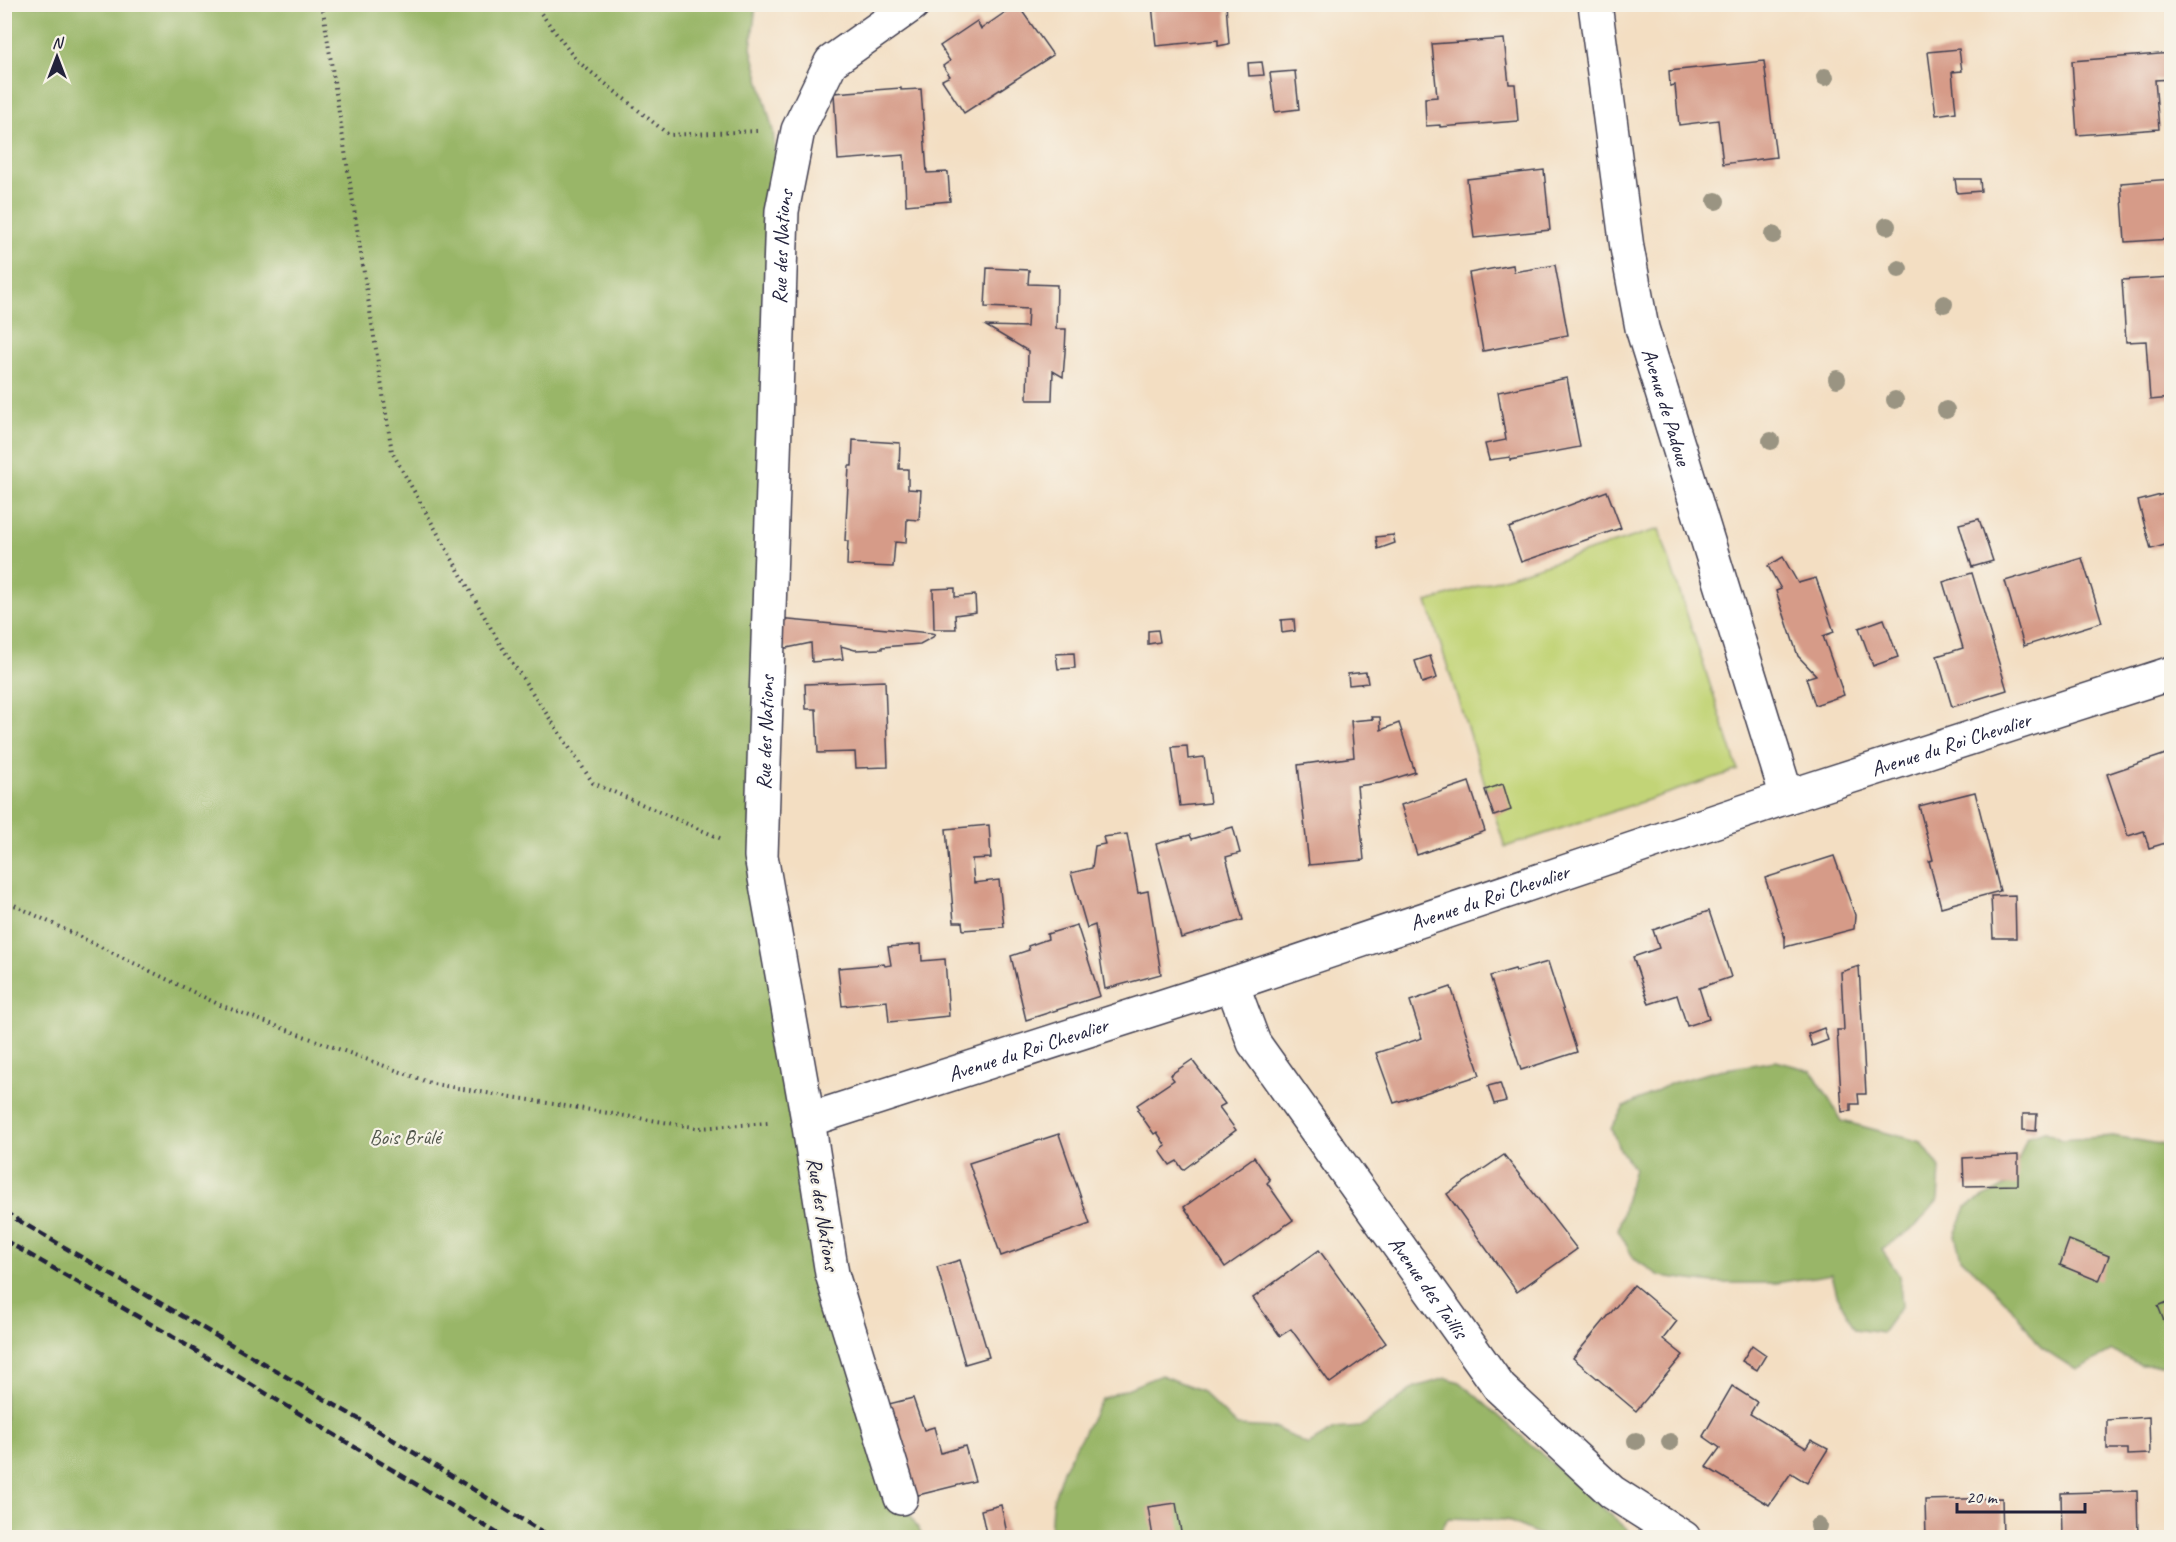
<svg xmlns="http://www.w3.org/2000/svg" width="2176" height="1542" font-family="Caveat,sans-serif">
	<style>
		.green { fill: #c2d477; stroke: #727b59; stroke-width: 1.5 }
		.forest { fill: #99b668; stroke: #5e6c52; stroke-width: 1.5 }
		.building { fill: #d69b88 }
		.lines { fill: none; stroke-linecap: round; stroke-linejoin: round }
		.minor-casing { stroke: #413e4f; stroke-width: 36 }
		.path { stroke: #413e4f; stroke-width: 4; stroke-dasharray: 1.5 4.5; stroke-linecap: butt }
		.minor { stroke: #fff; stroke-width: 33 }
		.rail { stroke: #22223b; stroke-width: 4.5; stroke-dasharray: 9 4.5; stroke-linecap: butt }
		.tree { fill: #9a9482 }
		.labels { text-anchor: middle; stroke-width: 4.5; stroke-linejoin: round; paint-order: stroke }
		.street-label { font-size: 21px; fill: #22223b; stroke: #f7f3e8 }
		.park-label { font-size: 21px; fill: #52574d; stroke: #f7f3e8 }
	</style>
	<rect width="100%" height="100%" fill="#f7f3e8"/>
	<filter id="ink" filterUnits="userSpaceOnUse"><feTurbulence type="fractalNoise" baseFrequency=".0167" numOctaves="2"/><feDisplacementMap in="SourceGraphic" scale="12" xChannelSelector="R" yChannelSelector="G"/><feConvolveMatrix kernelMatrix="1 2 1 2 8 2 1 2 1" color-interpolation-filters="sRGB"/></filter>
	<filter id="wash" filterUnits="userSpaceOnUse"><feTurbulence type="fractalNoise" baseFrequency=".008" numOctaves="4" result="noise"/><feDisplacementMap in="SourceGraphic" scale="24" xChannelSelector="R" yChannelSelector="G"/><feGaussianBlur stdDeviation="1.35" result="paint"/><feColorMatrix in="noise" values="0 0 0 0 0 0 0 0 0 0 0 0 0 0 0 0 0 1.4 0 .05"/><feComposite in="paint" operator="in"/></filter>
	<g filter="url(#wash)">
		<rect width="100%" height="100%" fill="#f3dec2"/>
		<polygon class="green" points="1659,529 1738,770 1505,847 1427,602"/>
		<g class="forest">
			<polygon points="5,5 756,5 751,48 773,131 782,211 762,837 808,1120 901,1498 923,1537 5,1538"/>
			<polygon points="1776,1061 1812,1071 1842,1121 1921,1142 1940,1168 1938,1200 1916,1226 1882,1250 1899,1275 1902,1305 1882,1333 1855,1329 1837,1295 1832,1274 1776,1283 1714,1283 1660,1276 1634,1259 1618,1230 1634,1168 1620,1150 1611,1128 1624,1107 1672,1083 1719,1070"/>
			<polygon points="2044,1131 2061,1140 2113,1136 2171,1146 2171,1365 2141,1365 2112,1351 2076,1370 2042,1348 2008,1303 1961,1258 1955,1235 1966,1207 2010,1183 2027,1137"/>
			<polygon points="1161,1375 1200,1390 1237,1426 1276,1428 1308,1445 1334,1429 1361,1427 1415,1387 1447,1378 1460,1382 1628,1530 1632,1537 1545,1537 1506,1520 1448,1518 1437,1538 1050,1538 1052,1504 1063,1470 1102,1399"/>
		</g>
		<g id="blocks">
			<g class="building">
				<polygon points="1017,4 1053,55 964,113 942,80 950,76 943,66 950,61 940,46 977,21 981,29"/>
				<polygon points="1152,4 1226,4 1229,44 1218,46 1218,40 1156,46"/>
				<polygon points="1504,39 1509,84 1515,84 1518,121 1440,127 1440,125 1426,126 1425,98 1437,97 1432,44"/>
				<polygon points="1959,49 1962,71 1952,72 1956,112 1936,115 1928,52"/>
				<polygon points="2172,53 2172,79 2155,80 2159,129 2077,135 2072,61"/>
				<polygon points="1764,61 1776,157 1723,164 1718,120 1679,125 1675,85 1670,86 1669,71"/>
				<polygon points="1262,62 1264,75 1249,76 1248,63"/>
				<polygon points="1295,71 1299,109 1275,112 1270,73"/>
				<polygon points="901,88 901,90 921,89 927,173 948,172 950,201 906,205 904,155 838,160 834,93"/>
				<polygon points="1544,170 1550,230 1474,238 1467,179"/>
				<polygon points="1955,179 1980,179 1981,191 1957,193"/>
				<polygon points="2172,179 2172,239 2125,242 2121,183"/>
				<polygon points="1513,265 1514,272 1555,265 1568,335 1483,351 1469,273"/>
				<polygon points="987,268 1029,270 1028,284 1057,285 1056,329 1066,329 1065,352 1063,377 1053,371 1052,400 1027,400 1028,351 986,326 1027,327 1028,309 985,307"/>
				<polygon points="2172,277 2172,398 2150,400 2146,341 2126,342 2122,280"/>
				<polygon points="1567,378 1580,447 1510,460 1510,457 1489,460 1485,444 1506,440 1498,392"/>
				<polygon points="853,440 900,443 899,469 908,469 908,489 921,490 919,520 907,519 906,543 895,542 893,567 847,565 848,541 845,541 849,466 852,466"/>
				<polygon points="1607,491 1621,528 1521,562 1509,528"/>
				<polygon points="2172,492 2172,543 2151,549 2138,501"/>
				<polygon points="1979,519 1993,561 1972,567 1959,524"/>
				<polygon points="1393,535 1395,543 1378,549 1376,537"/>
				<polygon points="1783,557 1798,583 1816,578 1834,632 1823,636 1844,695 1815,705 1806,678 1816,675 1798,656 1776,591 1781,589 1768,566"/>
				<polygon points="2082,558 2102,622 2024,646 2005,581"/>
				<polygon points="1972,573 2007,690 1952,707 1937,656 1963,648 1943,582"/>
				<polygon points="955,588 955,597 975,595 976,612 955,615 956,629 934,629 933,589"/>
				<polygon points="778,619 931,633 935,634 933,637 920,644 882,647 882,649 855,650 841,646 843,659 812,662 811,643 787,648 775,648"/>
				<polygon points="1294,619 1295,631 1282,633 1281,620"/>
				<polygon points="1884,619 1898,657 1873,666 1859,628"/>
				<polygon points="1158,630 1160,642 1148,644 1148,631"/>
				<polygon points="1074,653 1075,668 1058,669 1056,654"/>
				<polygon points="1430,656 1437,678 1422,683 1415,661"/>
				<polygon points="1366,672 1368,683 1349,685 1348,674"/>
				<polygon points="885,681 888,767 856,768 855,752 818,753 816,709 806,709 805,684"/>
				<polygon points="1372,717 1380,717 1381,730 1399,723 1415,772 1380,783 1357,786 1364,860 1309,865 1298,765 1354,757 1351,721 1373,719"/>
				<polygon points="1187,746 1188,759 1204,757 1210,803 1180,806 1172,747"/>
				<polygon points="2166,754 2172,770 2172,841 2149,848 2144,831 2128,836 2107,774"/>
				<polygon points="1469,782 1485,831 1417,855 1401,805"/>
				<polygon points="1503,784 1511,810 1494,816 1485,790"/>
				<polygon points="1975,792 2000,891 1941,907 1929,861 1933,860 1919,806"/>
				<polygon points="989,825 991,858 972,859 974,883 999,880 1004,927 963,930 962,922 954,922 946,829"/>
				<polygon points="1233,827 1240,853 1226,857 1243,920 1181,938 1156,844 1190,835 1192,839"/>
				<polygon points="1127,834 1138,893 1148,891 1161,974 1105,989 1095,925 1087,928 1071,873 1092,868 1095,846 1105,844 1103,837"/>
				<polygon points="1834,856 1855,915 1854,929 1785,947 1785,938 1765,878"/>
				<polygon points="2015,895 2016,938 1993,938 1991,896"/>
				<polygon points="1709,911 1731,977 1699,988 1709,1019 1687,1026 1677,995 1649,1004 1633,957 1659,948 1653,930"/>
				<polygon points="1077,925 1100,996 1026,1020 1011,956 1029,950 1028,946 1048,939 1047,934"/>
				<polygon points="921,944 922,961 945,959 949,1016 889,1022 887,1001 842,1006 838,968 884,964 885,966 891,965 888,947"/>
				<polygon points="1548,962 1577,1052 1521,1070 1490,976 1515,969 1516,971"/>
				<polygon points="1859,966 1866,1094 1858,1094 1859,1104 1851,1104 1851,1111 1842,1112 1837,1030 1844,1030 1841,972"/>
				<polygon points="1451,987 1480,1075 1394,1103 1376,1053 1422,1038 1410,1001"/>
				<polygon points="1824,1028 1828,1040 1812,1046 1808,1034"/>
				<polygon points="1192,1060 1225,1104 1219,1107 1236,1130 1183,1170 1177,1161 1170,1165 1160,1151 1166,1146 1157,1132 1154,1134 1137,1110 1140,1109 1137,1105 1174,1080 1170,1075"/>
				<polygon points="1500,1083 1506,1101 1494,1104 1488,1086"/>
				<polygon points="2023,1114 2037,1114 2036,1131 2023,1130"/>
				<polygon points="1059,1134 1090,1224 1001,1256 969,1163"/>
				<polygon points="1504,1155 1577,1249 1517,1292 1447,1194"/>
				<polygon points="2018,1155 2018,1185 1964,1186 1963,1158"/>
				<polygon points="1254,1157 1270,1180 1267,1183 1293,1220 1225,1267 1184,1207"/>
				<polygon points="2069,1240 2109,1256 2099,1281 2060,1265"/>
				<polygon points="1319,1250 1386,1343 1330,1383 1291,1329 1280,1336 1253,1298"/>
				<polygon points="960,1260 989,1357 965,1364 937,1267"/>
				<polygon points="1634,1285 1677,1321 1663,1339 1683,1355 1636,1411 1573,1358"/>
				<polygon points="2172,1300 2172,1324 2166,1326 2158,1306"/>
				<polygon points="1752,1345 1766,1355 1757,1370 1742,1361"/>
				<polygon points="1732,1386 1757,1402 1750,1414 1806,1448 1811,1440 1828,1449 1807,1483 1791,1473 1769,1505 1706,1467 1720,1448 1703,1436"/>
				<polygon points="913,1398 924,1430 934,1427 941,1453 965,1446 975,1481 914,1496 889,1404"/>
				<polygon points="2149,1417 2150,1454 2127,1455 2127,1449 2107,1449 2107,1420"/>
				<polygon points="2137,1491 2138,1538 2062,1538 2061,1493"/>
				<polygon points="2002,1498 2003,1538 1926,1538 1925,1500"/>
				<polygon points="1176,1503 1181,1532 1153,1537 1148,1507"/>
				<polygon points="1001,1505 1008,1538 987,1538 981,1510"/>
			</g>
		</g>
	</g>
	<g filter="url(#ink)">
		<use href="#blocks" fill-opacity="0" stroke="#413e4f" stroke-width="1.5"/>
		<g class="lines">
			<defs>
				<g id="minor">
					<path id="s1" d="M1595,4l32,244 15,80 145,469"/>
					<path id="s2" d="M1232,984l22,59 246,345 112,104 72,46"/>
					<path id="s3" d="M808,1120l424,-136 555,-187 385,-124"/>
					<path id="s4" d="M901,1498l-69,-224 -24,-154 -47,-264 21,-645 16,-81 33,-68 82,-58"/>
				</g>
			</defs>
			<use href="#minor" class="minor-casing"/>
			<g class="path">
				<polyline points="322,4 392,452 501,646 593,783 724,840"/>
				<polyline points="534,4 576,60 669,135 758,131"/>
				<polyline points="4,900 220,1005 433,1084 699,1128 768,1123"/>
			</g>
			<use href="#minor" class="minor"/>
			<g class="rail">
				<polyline points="4,1212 369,1425 552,1538"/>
				<polyline points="4,1240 163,1331 505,1538"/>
			</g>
		</g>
		<g class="tree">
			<circle cx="1825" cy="77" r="9"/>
			<circle cx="1716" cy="201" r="9"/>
			<circle cx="1887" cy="226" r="9"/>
			<circle cx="1773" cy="235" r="9"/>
			<circle cx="1899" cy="269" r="9"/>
			<circle cx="1944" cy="304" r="9"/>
			<circle cx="1837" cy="379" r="9"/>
			<circle cx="1895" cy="400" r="9"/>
			<circle cx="1946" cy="410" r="9"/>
			<circle cx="1771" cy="441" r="9"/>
			<circle cx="1636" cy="1441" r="9"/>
			<circle cx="1670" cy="1442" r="9"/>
			<circle cx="1818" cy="1526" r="9"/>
		</g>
	</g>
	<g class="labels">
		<g class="street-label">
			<text dy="7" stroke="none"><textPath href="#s4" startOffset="1268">Rue des Nations</textPath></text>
			<text dy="7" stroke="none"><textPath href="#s1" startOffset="410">Avenue de Padoue</textPath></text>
			<text dy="7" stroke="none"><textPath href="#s4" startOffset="782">Rue des Nations</textPath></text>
			<text dy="7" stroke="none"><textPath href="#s3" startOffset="1203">Avenue du Roi Chevalier</textPath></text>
			<text dy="7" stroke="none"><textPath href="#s3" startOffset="717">Avenue du Roi Chevalier</textPath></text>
			<text dy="7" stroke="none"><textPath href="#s3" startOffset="231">Avenue du Roi Chevalier</textPath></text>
			<text transform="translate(823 1214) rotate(81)" y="7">Rue des Nations</text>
			<text dy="7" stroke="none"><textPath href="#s2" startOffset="363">Avenue des Taillis</textPath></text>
		</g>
		<g class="park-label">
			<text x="405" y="1144">Bois Brûlé</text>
		</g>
	</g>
	<rect width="2176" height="1542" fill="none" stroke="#f7f3e8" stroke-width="24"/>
	<g transform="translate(57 57)" stroke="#f7f3e8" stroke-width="4.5" paint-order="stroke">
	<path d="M0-4.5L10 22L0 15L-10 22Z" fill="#22223b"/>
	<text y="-9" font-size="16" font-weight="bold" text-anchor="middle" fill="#22223b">N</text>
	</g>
	<path d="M1957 1503v9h128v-9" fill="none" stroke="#22223b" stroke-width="3"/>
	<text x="1966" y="1503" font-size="18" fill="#22223b" stroke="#f7f3e8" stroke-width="4.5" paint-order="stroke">20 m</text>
</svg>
